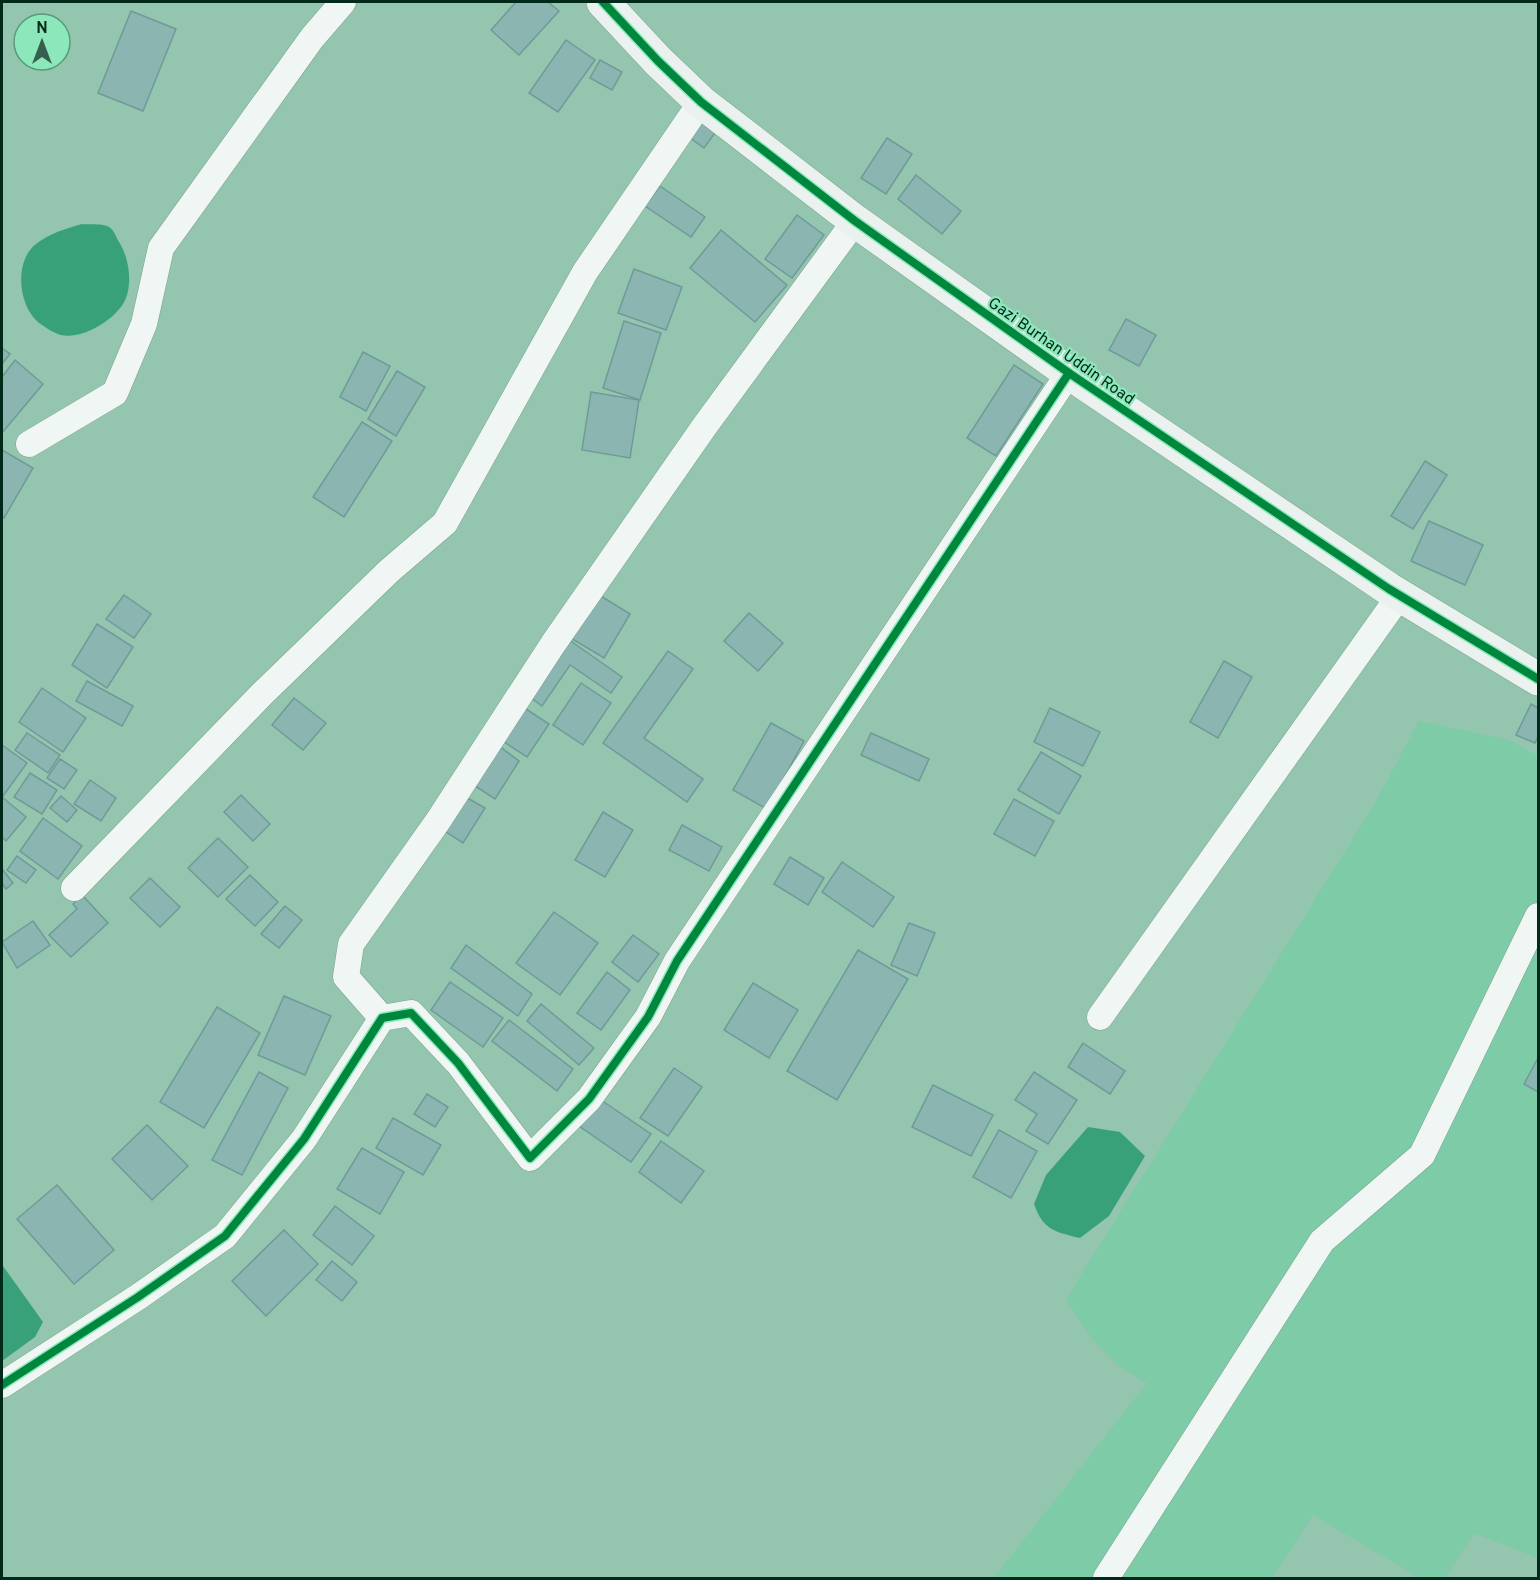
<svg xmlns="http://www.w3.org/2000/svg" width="1540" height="1580" font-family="Overpass,sans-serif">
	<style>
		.built { fill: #7dcba7 }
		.water { fill: #39a17a }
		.building { fill: #8bb5b1; stroke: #6e9b97; stroke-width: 1.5 }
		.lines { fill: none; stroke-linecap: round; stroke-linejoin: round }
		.street-casing { stroke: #7ca391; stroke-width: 27 }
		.secondary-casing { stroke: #7ca391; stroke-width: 34 }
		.street { stroke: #eff6f3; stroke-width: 26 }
		.secondary { stroke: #eaf1ef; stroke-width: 33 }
		.cycleway-casing { stroke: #8ce8bb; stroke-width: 11 }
		.cycleway { stroke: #00873e; stroke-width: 8 }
		.labels { text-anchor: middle; stroke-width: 4.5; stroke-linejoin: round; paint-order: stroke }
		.street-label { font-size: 16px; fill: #022a1a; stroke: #8ce8bb }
	</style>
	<rect width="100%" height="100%" fill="#94c5ae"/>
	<polygon class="built" points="1419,721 1509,740 1538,756 1538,1558 1474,1533 1444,1578 1420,1578 1313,1515 1272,1578 994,1578 1147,1383 1121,1368 1092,1339 1066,1299 1374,805"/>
	<g class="water">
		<path d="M82,224c7,1 20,-1 27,3 5,3 7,10 10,15 9,14 13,36 8,53 -6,22 -43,45 -66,40 -6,-1 -18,-9 -23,-13 -20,-17 -24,-61 -2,-78 14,-11 29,-15 46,-20z"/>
		<path d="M1088,1127l32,5 25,24 -36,60 -29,22c-25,-6 -37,-8 -46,-34l12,-29z"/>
		<polygon points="3,1266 43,1322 35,1337 2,1361"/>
	</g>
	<g class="building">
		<polygon points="516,2 548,2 559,11 519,55 491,30"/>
		<polygon points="131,11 176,29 143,111 98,93"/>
		<polygon points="566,40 595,60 558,112 529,93"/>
		<polygon points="600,60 622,72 612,90 590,78"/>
		<polygon points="705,115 720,126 704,148 689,137"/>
		<polygon points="887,138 912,154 886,194 861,178"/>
		<polygon points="916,175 961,211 942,234 898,199"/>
		<polygon points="660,186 705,217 691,237 645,206"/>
		<polygon points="797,215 824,235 792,278 765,259"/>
		<polygon points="721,230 787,285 755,322 690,268"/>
		<polygon points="634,269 682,287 666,330 618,313"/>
		<polygon points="1126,319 1156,335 1139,366 1109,350"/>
		<polygon points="624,321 661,333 640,400 603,388"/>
		<polygon points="2,348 10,354 2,364"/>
		<polygon points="363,352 390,366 366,411 340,397"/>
		<polygon points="15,360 43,384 2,433 2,377"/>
		<polygon points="1014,365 1043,384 996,456 967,438"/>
		<polygon points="397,371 425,387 396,436 368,419"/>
		<polygon points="591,392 639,400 630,458 582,450"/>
		<polygon points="362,422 392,441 344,517 313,497"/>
		<polygon points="2,450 33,468 4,518 2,517"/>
		<polygon points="1425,461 1447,475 1413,529 1391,516"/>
		<polygon points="1429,521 1483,545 1465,585 1411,561"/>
		<polygon points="596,593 630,614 604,658 569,637"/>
		<polygon points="124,595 151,614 134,638 106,619"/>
		<polygon points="749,613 783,643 758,671 724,641"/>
		<polygon points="97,624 133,647 107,688 72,665"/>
		<polygon points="565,637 622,677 611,693 570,665 542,706 526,694"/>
		<polygon points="668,651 693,669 644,738 703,779 687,802 603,743"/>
		<polygon points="1224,661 1252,677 1218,738 1190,722"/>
		<polygon points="87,681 133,706 122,726 76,701"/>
		<polygon points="581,683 611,703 583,745 553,725"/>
		<polygon points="42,688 86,718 63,752 19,722"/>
		<polygon points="294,698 326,723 303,750 272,725"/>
		<polygon points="1531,704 1538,708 1538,736 1535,743 1516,735"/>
		<polygon points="523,707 549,724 527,757 501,740"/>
		<polygon points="1050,708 1100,732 1083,766 1034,742"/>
		<polygon points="771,723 804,741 767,809 733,790"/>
		<polygon points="27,733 60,755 48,773 15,750"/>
		<polygon points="871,733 929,759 919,781 861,755"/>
		<polygon points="2,745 27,763 3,796 2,794"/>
		<polygon points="499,746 519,761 495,799 472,784"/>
		<polygon points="1041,752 1081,776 1059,814 1018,790"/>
		<polygon points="60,759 77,770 64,789 47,778"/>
		<polygon points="30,773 57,790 42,814 14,797"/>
		<polygon points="90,780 116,798 101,821 74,804"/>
		<polygon points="241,795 270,824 253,841 224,812"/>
		<polygon points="61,796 77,810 67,822 50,808"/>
		<polygon points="464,796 485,808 463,843 443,830"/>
		<polygon points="2,797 26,817 6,841 2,837"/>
		<polygon points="1014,799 1054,821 1035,856 994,834"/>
		<polygon points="603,812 633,830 605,877 575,860"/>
		<polygon points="43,818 82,846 58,879 20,851"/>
		<polygon points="682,825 722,847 709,871 669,850"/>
		<polygon points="218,838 248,867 218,897 188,868"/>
		<polygon points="17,856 36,870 26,883 7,870"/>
		<polygon points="790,857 824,878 808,905 774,884"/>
		<polygon points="842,862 894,897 873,927 822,892"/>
		<polygon points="2,869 13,883 6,889 2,883"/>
		<polygon points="250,875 278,902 255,926 226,899"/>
		<polygon points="150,878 180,907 160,927 130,898"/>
		<polygon points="82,895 108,923 71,957 49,935 77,909 73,904"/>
		<polygon points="285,906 302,920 279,948 261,934"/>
		<polygon points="554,912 598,943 560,995 516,963"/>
		<polygon points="33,921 50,945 17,968 2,942"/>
		<polygon points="909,923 935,933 917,976 891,965"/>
		<polygon points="633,935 659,954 638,982 612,962"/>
		<polygon points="466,945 532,994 518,1016 451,968"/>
		<polygon points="858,950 908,979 837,1100 787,1071"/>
		<polygon points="607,972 630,990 601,1030 577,1013"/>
		<polygon points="450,982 503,1018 483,1047 431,1010"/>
		<polygon points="753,983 798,1010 769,1058 724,1030"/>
		<polygon points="284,996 331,1016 305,1075 258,1055"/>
		<polygon points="541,1004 594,1048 579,1065 527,1021"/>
		<polygon points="217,1007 260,1033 204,1128 160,1102"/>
		<polygon points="509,1020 573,1069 557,1091 492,1041"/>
		<polygon points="1083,1043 1125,1071 1110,1094 1068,1067"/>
		<polygon points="1538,1058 1538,1092 1524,1084"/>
		<polygon points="674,1068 702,1087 668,1136 640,1118"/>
		<polygon points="259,1072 288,1088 242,1175 212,1160"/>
		<polygon points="1034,1072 1077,1100 1048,1144 1026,1131 1037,1114 1015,1100"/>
		<polygon points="933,1085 993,1115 971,1156 912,1127"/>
		<polygon points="427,1094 448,1107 435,1127 414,1114"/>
		<polygon points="598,1098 651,1134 631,1162 579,1126"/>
		<polygon points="393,1118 441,1145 423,1175 376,1148"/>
		<polygon points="147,1125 188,1166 152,1200 112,1159"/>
		<polygon points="999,1130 1037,1151 1011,1198 973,1177"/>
		<polygon points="661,1141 704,1171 681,1203 639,1172"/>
		<polygon points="362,1148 404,1172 380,1214 337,1189"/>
		<polygon points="57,1185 114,1250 74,1284 17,1219"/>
		<polygon points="335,1206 374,1236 352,1265 313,1235"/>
		<polygon points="284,1230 318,1264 266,1316 232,1281"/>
		<polygon points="332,1261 357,1282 342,1301 316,1280"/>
	</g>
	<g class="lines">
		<defs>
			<g id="street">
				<polyline points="29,444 115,393 144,324 161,248 312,38 343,2"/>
				<polyline points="74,888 261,695 389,571 445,523 585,272 701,102"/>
				<polyline points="1100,1017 1400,595"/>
				<polyline points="382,1018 346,977 351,944 438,821 553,644 704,427 855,221"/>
				<polyline points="2,1385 138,1297 225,1236 304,1139 382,1018 411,1013 458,1063 530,1158 589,1099 648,1017 677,961 1069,373"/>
				<polyline points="1106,1578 1322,1241 1422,1155 1538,916"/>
			</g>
			<polyline id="secondary" points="603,2 658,61 701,102 855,221 1069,373 1389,589 1538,679"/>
		</defs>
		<use href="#street" class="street-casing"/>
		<use href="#secondary" class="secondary-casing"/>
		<use href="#street" class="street"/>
		<use href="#secondary" class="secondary"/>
		<defs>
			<g id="cycleway">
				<polyline points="603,2 658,61 701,102 855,221 1069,373 1389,589 1538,679"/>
				<polyline points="2,1385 138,1297 225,1236 304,1139 382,1018 411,1013 458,1063 530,1158 589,1099 648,1017 677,961 1069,373"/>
			</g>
		</defs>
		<use href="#cycleway" class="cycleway-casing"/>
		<use href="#cycleway" class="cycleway"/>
	</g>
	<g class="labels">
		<g class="street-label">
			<text transform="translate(1062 350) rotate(35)" y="6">Gazi Burhan Uddin Road</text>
		</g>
	</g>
	<rect width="1540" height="1580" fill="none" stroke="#022a1a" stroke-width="6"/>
	<g transform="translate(42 42)"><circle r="28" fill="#8ce8bb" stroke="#559c7b" stroke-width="1.5"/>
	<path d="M0-4.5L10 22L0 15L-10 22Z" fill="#35604e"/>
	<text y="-9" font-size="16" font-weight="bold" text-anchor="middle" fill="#022a1a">N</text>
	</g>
</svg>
